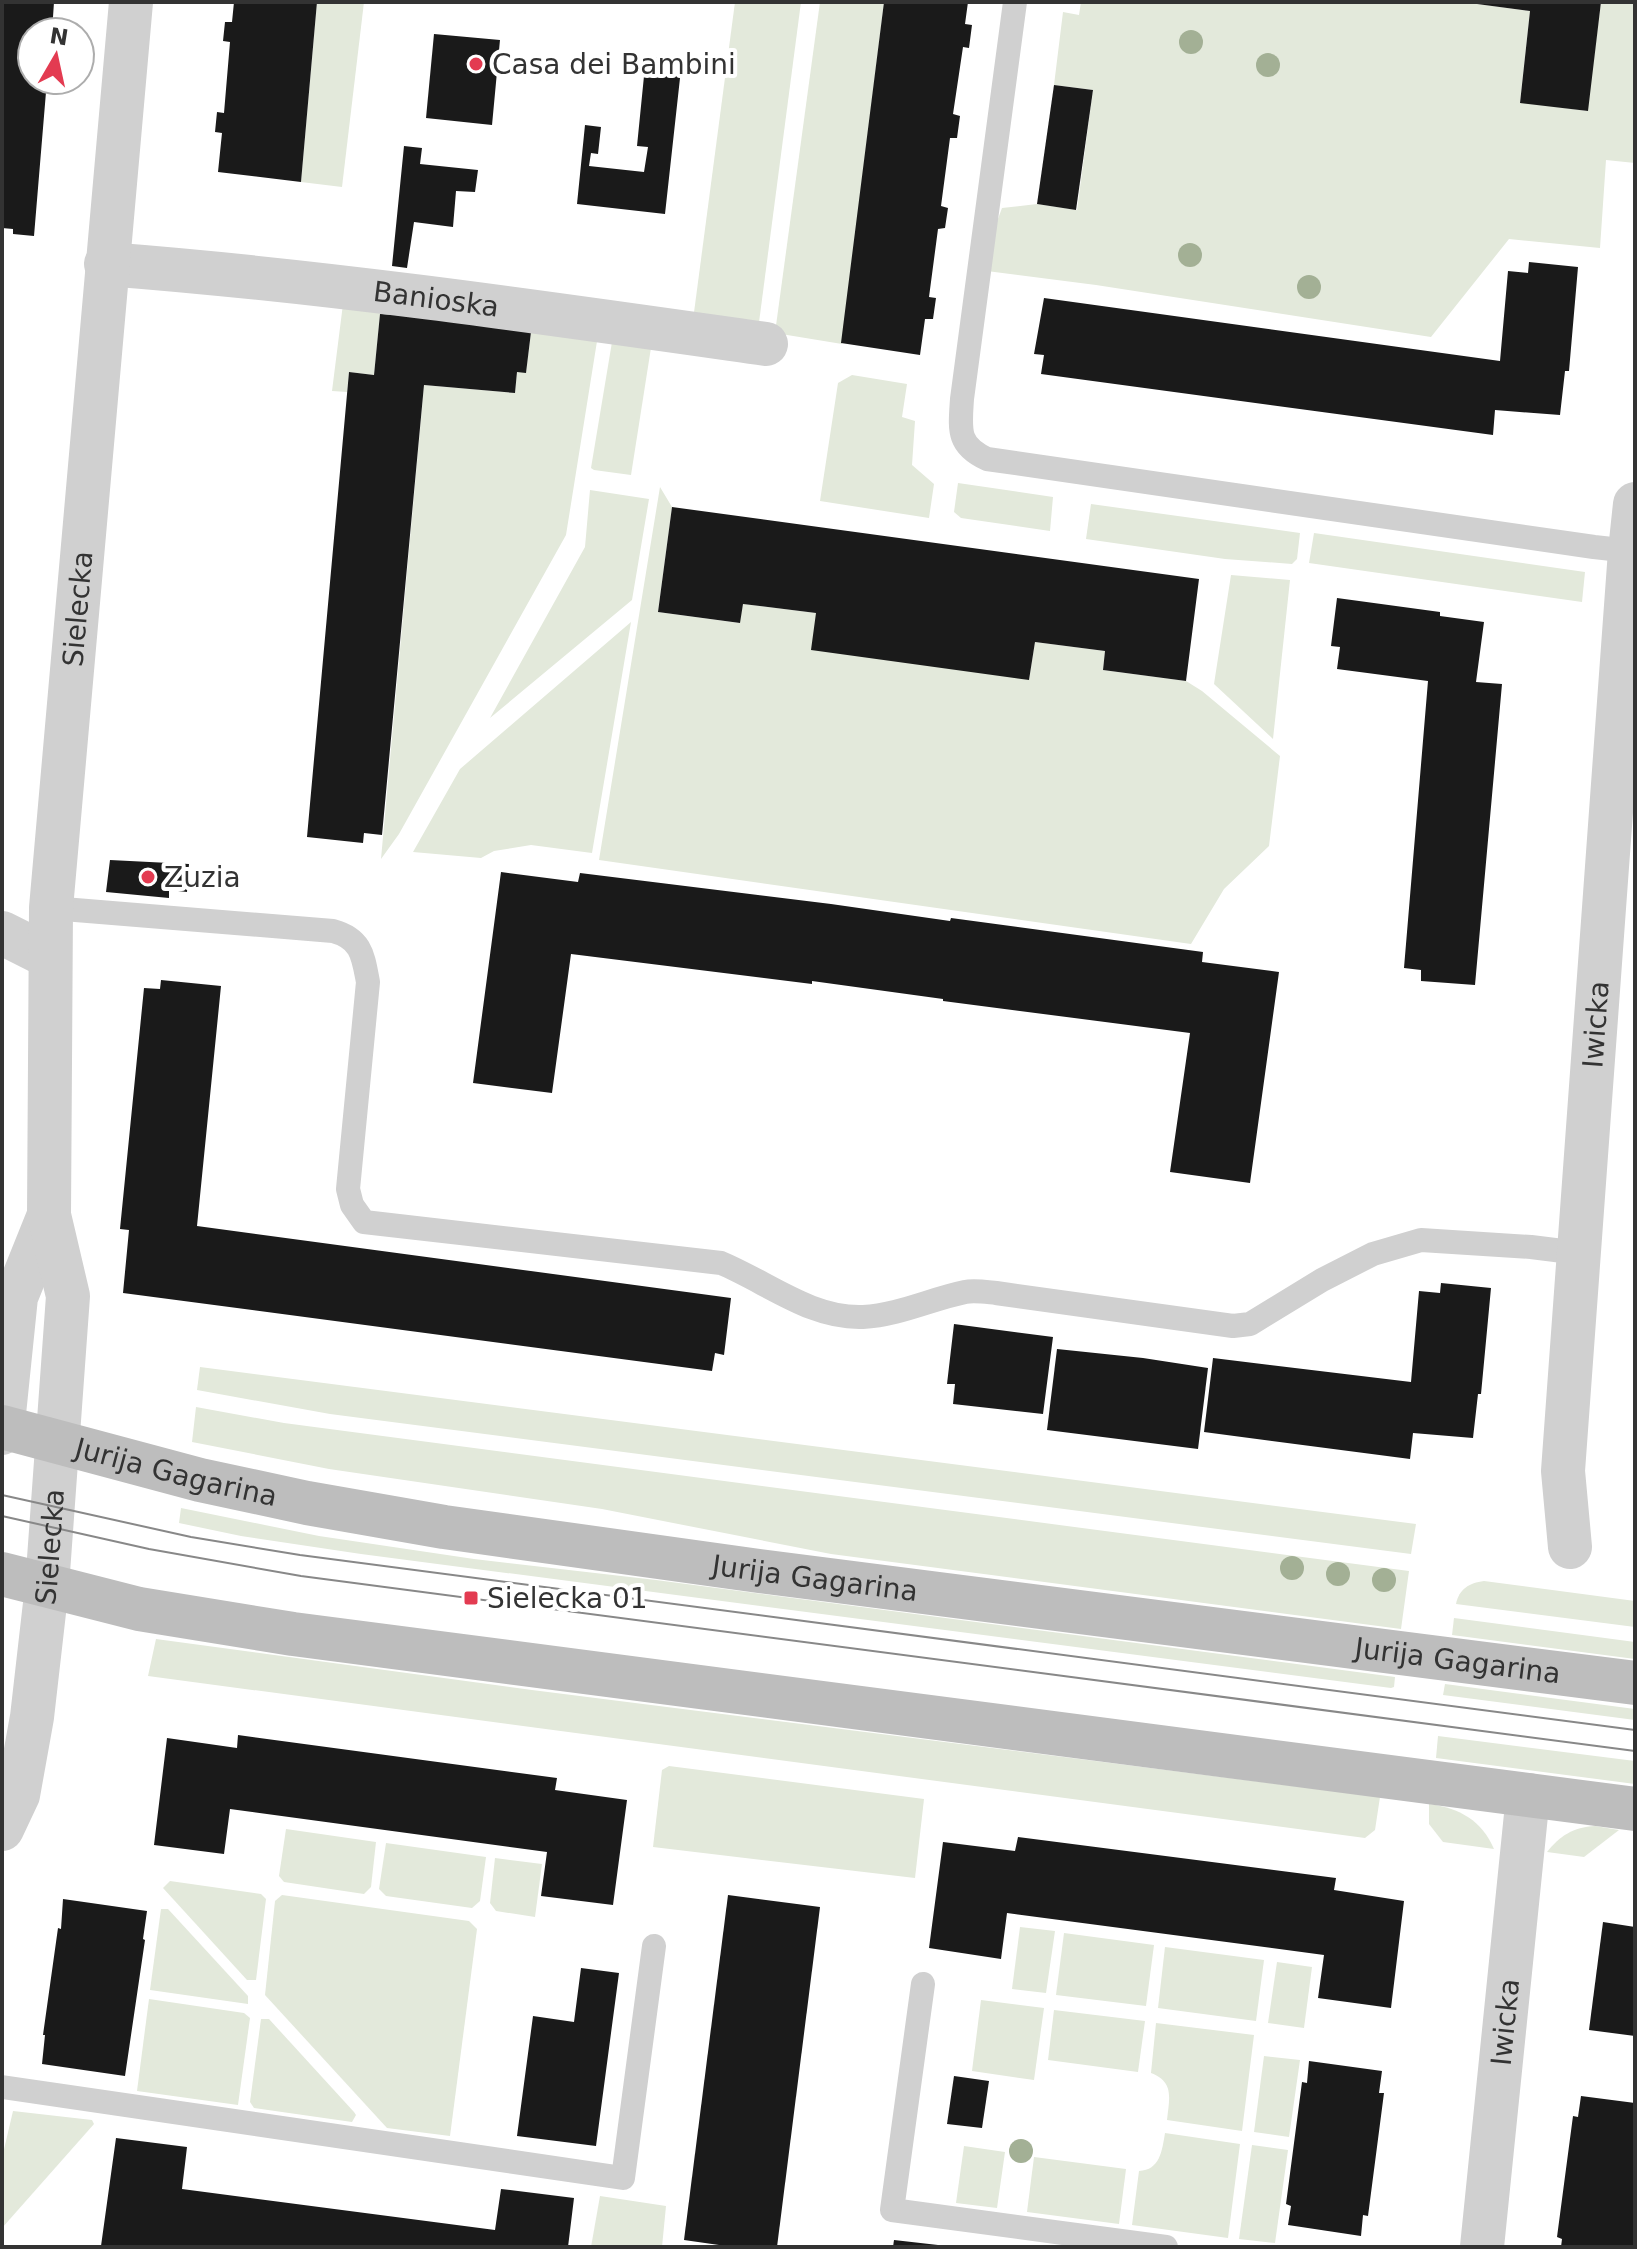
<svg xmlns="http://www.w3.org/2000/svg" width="1637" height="2249" font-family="'DejaVu Sans',sans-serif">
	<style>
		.green { fill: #e3e9db }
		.building { fill: #1a1a1a }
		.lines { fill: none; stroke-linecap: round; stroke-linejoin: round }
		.lane { stroke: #d0d0d0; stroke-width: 24 }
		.street { stroke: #d0d0d0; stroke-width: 44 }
		.secondary { stroke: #bdbdbd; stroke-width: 44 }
		.tram { stroke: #888; stroke-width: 2 }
		.tree { fill: #a3b095 }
		.poi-dot { fill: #e33b51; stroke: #fff; stroke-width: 3 }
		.labels { text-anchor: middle; stroke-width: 8; stroke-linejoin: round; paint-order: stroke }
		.poi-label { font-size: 28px; fill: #333; stroke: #fff; text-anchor: start }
		.street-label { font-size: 28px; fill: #333; stroke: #fff }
	</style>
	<rect width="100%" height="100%" fill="#fff"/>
	<g class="green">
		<polygon points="317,2 364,2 342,187 301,182"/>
		<polygon points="735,2 801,2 758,330 693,320"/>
		<polygon points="820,2 884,2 842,344 775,333"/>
		<polygon points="1081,2 1462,2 1530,11 1520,102 1587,111 1601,2 1635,2 1635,163 1606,160 1600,248 1509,239 1431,337 1096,285 979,270 1002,208 1037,204 1077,210 1093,90 1054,85 1063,12 1079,15"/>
		<polygon points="344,296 592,326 598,335 566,535 399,834 381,859 424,385 515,393 517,372 526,372 532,325 426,315 425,318 380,314 374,375 349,372 347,392 332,391"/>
		<polygon points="653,335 631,475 594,470 591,468 613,336"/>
		<polygon points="852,375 907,384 902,417 915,421 912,465 934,484 929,518 820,501 838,383"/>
		<polygon points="958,483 1053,497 1050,531 961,518 954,512"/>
		<polygon points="660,487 672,507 658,612 739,623 743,604 816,613 1029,680 1035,642 1105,651 1103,670 1186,681 1202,691 1280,756 1269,846 1224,889 1191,944 599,860"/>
		<polygon points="590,490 649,499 632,600 490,718 585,547"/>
		<polygon points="1091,504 1300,533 1297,559 1292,564 1225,559 1086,539"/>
		<polygon points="1314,533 1585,572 1582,602 1309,563"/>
		<polygon points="1231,575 1290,580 1273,739 1214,684"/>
		<polygon points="631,622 592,853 531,845 494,851 481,858 413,852 460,769"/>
		<polygon points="200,1367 1416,1524 1411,1554 330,1414 197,1390"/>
		<polygon points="196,1407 284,1423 1409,1571 1401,1629 831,1554 602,1509 329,1469 192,1442"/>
		<polygon points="181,1508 319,1536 474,1559 656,1580 1395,1677 1394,1687 1391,1688 361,1554 241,1536 179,1523"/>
		<path d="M1484,1581l151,20v26l-179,-23c3,-15 13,-21 28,-23z"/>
		<polygon points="1454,1618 1635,1642 1635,1659 1452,1635"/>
		<polygon points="156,1639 532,1690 1380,1797 1375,1830 1365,1838 148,1676"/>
		<polygon points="1445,1684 1635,1709 1635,1720 1443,1695"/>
		<polygon points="1438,1736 1635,1761 1635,1784 1436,1758"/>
		<polygon points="669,1766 924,1799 915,1878 653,1847 662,1770"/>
		<path d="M1429,1804c31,4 53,17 65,45l-51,-7 -14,-18z"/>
		<path d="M1595,1826l24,4 -35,27 -37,-5c13,-16 26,-25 48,-26z"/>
		<polygon points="286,1829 376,1842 371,1887 364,1894 284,1882 279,1876"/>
		<polygon points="386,1843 486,1857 480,1901 472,1908 386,1896 379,1889"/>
		<polygon points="495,1858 542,1864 535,1917 496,1911 490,1903"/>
		<polygon points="170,1881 261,1894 266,1899 256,1980 247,1980 163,1888"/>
		<polygon points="282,1895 469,1921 477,1929 450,2136 387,2128 265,1995 275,1901"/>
		<polygon points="161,1909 168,1909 248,1996 248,2004 150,1990"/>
		<polygon points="1020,1927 1055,1931 1046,1993 1012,1989"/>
		<polygon points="1064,1933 1154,1945 1146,2006 1056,1995"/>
		<polygon points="1165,1947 1264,1960 1256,2021 1158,2008"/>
		<polygon points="1277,1962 1312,1967 1304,2028 1268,2023"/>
		<polygon points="149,1999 244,2013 250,2018 238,2105 137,2091"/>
		<polygon points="981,2000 1044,2008 1034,2080 972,2071"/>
		<polygon points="1054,2010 1145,2021 1138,2072 1048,2060"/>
		<polygon points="261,2019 269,2019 354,2112 356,2115 352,2122 254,2108 250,2102"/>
		<path d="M1156,2023l98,12 -12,96 -75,-11c2,-21 8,-38 -16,-47z"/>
		<polygon points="1264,2056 1300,2060 1289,2137 1254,2132"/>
		<polygon points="13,2111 92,2120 94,2124 2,2228 2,2158"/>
		<path d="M1165,2133l75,11 -12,94 -96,-13 7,-54c21,-1 23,-20 26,-38z"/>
		<polygon points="1252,2145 1288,2150 1275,2243 1239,2239"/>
		<polygon points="964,2146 1005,2152 997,2208 956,2203"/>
		<polygon points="1034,2157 1126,2169 1119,2224 1027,2212"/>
		<polygon points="600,2196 666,2206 662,2247 591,2247"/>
	</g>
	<g class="building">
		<polygon points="2,2 54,2 52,32 32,32 32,80 47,80 34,236 13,234 13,229 2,228"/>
		<polygon points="234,2 317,2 301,182 218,172 222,133 215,132 217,112 224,113 230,42 223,41 225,22 232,22"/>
		<polygon points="884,2 968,2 965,24 972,25 969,48 963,47 953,114 960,116 957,138 950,138 941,206 948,208 945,228 938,229 929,297 936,298 933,319 925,319 920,355 841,343"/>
		<polygon points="1477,2 1601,2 1588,111 1520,103 1530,11 1477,4"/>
		<polygon points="434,34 500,40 492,125 426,118"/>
		<polygon points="646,56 682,60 665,214 577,204 585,125 601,127 598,154 591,153 589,166 644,172 648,147 637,146"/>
		<polygon points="1054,85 1093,90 1076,210 1037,204"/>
		<polygon points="404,146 422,148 420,164 478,170 475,192 456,191 453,227 414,222 407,268 392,266"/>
		<polygon points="1529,262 1578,267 1569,371 1565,371 1560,415 1495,410 1493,435 1041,374 1044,355 1034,354 1044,298 1500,361 1508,271 1528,273"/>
		<polygon points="380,314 532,324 526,373 517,372 515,393 424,385 382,835 364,833 363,843 307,837 349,372 374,375"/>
		<polygon points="672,507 1199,579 1186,681 1103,670 1105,651 1035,642 1029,680 811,650 816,613 743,604 740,623 658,612"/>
		<polygon points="1337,598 1440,612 1440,616 1484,622 1476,682 1502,684 1475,985 1421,981 1421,970 1404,968 1428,681 1337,669 1340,647 1331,646"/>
		<polygon points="110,860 189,864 187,892 169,890 169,898 106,892"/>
		<polygon points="501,872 578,882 580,873 831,904 950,921 951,918 1203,952 1202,962 1279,972 1250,1183 1170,1172 1190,1033 943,1001 943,999 812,981 812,984 571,954 552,1093 473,1083"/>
		<polygon points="161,980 221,986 197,1226 731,1298 724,1355 715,1353 712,1371 123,1293 129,1230 120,1229 144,988 160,989"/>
		<polygon points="1441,1283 1491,1288 1481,1394 1478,1394 1473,1438 1413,1433 1410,1459 1204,1432 1213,1358 1411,1382 1419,1291 1440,1293"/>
		<polygon points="954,1324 1053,1337 1043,1414 953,1404 955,1384 947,1384"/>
		<polygon points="1057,1349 1143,1358 1208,1368 1198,1449 1047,1430"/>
		<polygon points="238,1735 557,1778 555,1790 627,1800 613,1905 541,1896 547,1852 230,1809 224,1854 154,1845 167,1738 237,1748"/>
		<polygon points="1018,1837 1336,1878 1334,1890 1404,1901 1391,2008 1318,1998 1324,1955 1007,1913 1001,1959 929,1948 943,1842 1015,1851"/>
		<polygon points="728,1895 820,1907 777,2247 733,2247 684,2240"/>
		<polygon points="63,1899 147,1911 143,1939 145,1940 125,2076 42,2064 45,2035 43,2035 58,1928 61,1929"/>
		<polygon points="1603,1922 1635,1927 1635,2036 1589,2030"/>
		<polygon points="581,1968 619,1973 596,2146 517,2136 533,2016 574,2022"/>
		<polygon points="1309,2061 1382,2071 1379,2093 1384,2093 1368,2216 1363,2215 1361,2236 1288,2225 1291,2206 1286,2204 1302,2082 1307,2083"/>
		<polygon points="954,2076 989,2081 982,2128 947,2124"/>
		<polygon points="1581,2096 1635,2103 1635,2247 1561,2247 1562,2239 1557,2237 1573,2116 1578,2117"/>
		<polygon points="116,2138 187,2147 182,2189 495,2230 501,2189 574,2198 568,2247 101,2246"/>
		<polygon points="894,2240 938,2245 937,2247 893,2247"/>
	</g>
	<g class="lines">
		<g class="lane">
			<path d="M1015,2l-53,397c-2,31 -5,46 25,60l607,88 36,4"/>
			<path d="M51,908l282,23c29,8 30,25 35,51l-20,207 4,16 12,17 357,41c46,19 90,56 142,54 36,-2 68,-18 102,-25 9,-2 21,0 31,1l237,33 17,-2 72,-44 51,-26 48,-14 110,7 48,6"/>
			<polyline points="923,1984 892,2210 1166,2247"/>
			<polyline points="2,2087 623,2178 654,1946"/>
		</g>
		<g class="street">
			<path id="s1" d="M106,264c221,17 441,49 660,80"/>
			<polyline points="2,933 50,957"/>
			<polyline points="2,1433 16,1297 49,1215"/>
			<path id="s2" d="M1570,1547l-7,-76 67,-920 5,-47"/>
			<path id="s3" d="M2,1829l16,-34 14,-78 15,-131 21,-290 -19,-81 2,-307 80,-906"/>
			<path id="s4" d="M1482,2247l46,-452"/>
		</g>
		<g class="secondary">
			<path id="s5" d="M2,1427l198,53 107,23 137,24 315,44 876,112"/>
			<polyline points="2,1574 139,1609 293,1634 1635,1809"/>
		</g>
		<g class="tram">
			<polyline points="2,1495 191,1537 300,1555 1635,1730"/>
			<polyline points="2,1516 149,1549 301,1576 1635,1751"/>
		</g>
	</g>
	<g class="tree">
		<circle cx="1191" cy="42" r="12"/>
		<circle cx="1268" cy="65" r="12"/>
		<circle cx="1190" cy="255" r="12"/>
		<circle cx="1309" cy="287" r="12"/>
		<circle cx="1292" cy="1568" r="12"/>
		<circle cx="1338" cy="1574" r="12"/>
		<circle cx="1384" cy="1580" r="12"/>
		<circle cx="1021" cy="2151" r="12"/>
	</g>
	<g class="poi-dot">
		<circle cx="476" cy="64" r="8"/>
		<circle cx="148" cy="877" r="8"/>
		<rect x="463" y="1590" width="16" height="16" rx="4"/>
	</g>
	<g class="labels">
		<g class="poi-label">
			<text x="492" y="74">Casa dei Bambini</text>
			<text x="164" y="887">Zuzia</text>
			<text x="487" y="1608">Sielecka 01</text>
		</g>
		<g class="street-label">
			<text dy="10" stroke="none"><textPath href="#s1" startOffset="332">Banioska</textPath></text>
			<text dy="10" stroke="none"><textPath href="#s3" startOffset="1230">Sielecka</textPath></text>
			<text dy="10" stroke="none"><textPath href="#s2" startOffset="524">Iwicka</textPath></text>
			<text dy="10" stroke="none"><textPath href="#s5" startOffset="180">Jurija Gagarina</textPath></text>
			<text dy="10" stroke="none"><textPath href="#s3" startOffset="288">Sielecka</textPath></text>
			<text dy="10" stroke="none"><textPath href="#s5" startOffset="828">Jurija Gagarina</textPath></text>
			<text dy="10" stroke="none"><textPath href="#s5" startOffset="1476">Jurija Gagarina</textPath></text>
			<text dy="10" stroke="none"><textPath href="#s4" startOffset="226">Iwicka</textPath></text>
		</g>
	</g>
	<rect width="1637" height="2249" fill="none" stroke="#333333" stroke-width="8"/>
	<g transform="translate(56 56) rotate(9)"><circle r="38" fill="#ffffff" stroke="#adadad" stroke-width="2"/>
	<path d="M0-6L14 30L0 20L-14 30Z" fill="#e33b51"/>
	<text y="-12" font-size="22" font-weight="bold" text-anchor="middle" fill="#333333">N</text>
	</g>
</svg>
